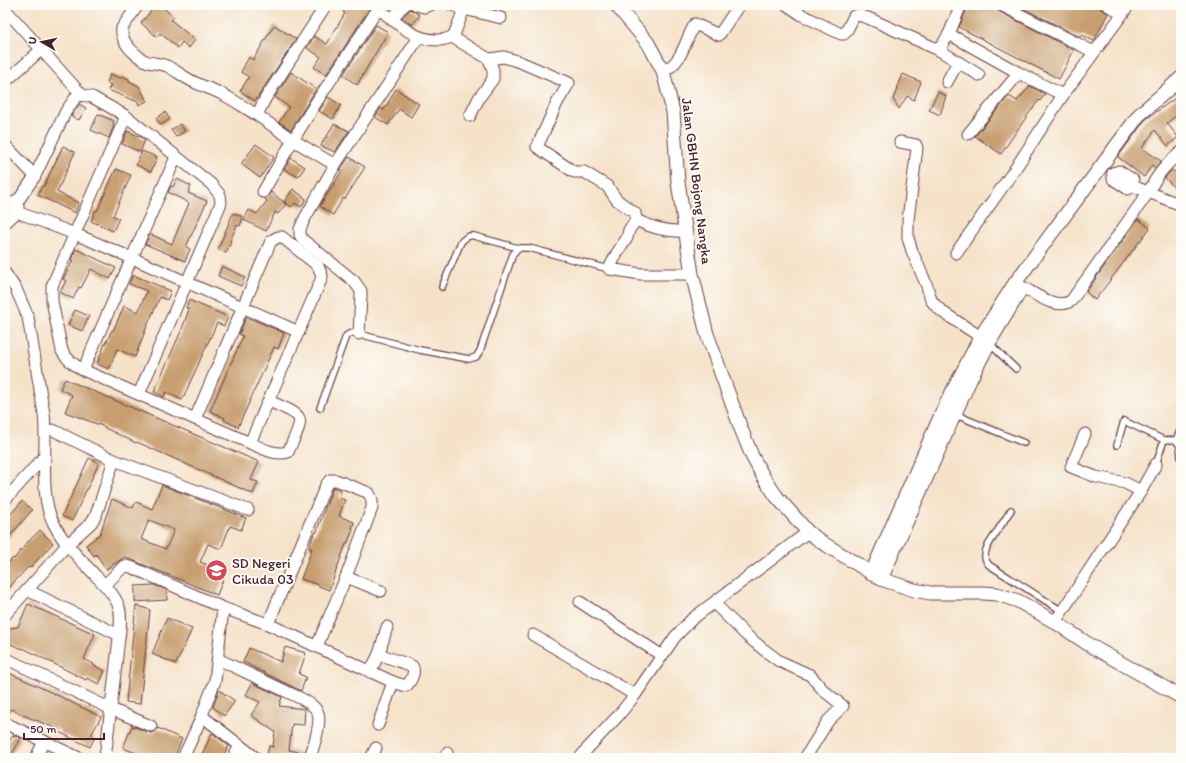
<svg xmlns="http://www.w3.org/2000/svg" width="1186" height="763" font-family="Itim,sans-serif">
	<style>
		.building { fill: #c79e6f; fill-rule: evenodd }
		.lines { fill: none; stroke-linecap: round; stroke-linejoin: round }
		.service-casing { stroke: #643c43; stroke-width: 8 }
		.minor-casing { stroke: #643c43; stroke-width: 13 }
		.tertiary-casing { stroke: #643c43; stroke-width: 15 }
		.service { stroke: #fff; stroke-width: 5.5 }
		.minor { stroke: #fff; stroke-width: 11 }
		.tertiary { stroke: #fff; stroke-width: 13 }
		.labels { text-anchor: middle; stroke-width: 4; stroke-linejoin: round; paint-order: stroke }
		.street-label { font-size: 14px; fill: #4a1f2b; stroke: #fdfcf7 }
		.poi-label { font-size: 14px; fill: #4a1f2b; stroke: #fdfcf7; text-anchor: start }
	</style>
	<rect width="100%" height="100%" fill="#fdfcf7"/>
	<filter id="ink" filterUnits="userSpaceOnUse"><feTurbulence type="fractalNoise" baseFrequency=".025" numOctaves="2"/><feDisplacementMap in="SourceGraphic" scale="8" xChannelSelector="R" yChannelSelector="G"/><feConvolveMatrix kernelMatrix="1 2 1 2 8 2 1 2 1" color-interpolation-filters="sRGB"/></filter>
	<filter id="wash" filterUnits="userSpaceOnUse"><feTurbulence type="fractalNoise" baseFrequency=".012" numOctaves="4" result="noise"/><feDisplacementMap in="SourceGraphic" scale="16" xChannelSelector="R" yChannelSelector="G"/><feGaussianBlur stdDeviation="0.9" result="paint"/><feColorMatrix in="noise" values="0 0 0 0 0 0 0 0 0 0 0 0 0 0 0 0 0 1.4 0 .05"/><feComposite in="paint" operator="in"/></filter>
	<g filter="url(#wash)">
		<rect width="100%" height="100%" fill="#f5e2c9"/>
		<g id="blocks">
			<g class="building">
				<polygon points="156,5 160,5 174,17 171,20 195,40 189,48 182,42 178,48 160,33 157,37 141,23"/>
				<polygon points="347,5 372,5 326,75 314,67 321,57 307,48 314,36 327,44 345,13 343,12"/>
				<polygon points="968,5 994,5 995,8 998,11 1074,50 1059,79 959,27"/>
				<polygon points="1017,5 1099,5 1101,9 1108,13 1094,41 1082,35 1080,37"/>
				<polygon points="410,9 420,15 412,25 402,18"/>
				<polygon points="274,25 296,39 255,101 240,91 249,77 241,72 249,57 253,60"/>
				<polygon points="376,25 388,32 357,85 343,75"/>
				<polygon points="291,72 316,89 291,130 279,122 289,107 275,97"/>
				<polygon points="110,74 121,78 122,76 129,79 129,81 139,86 147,101 139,105 138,102 108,90 111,85 107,83"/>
				<polygon points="903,74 921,82 914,100 907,96 899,109 893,99"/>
				<polygon points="1030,86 1045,94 1040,101 1039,100 1027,116 1001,154 975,136 1009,96 1017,101"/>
				<polygon points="396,89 419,104 411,117 399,109 388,125 375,117 381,108 384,110"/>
				<polygon points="938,92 946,96 940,115 929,110"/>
				<polygon points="1181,94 1181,112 1167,123 1178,137 1168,146 1155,130 1142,148 1161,161 1155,168 1152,165 1144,177 1118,157 1145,120"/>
				<polygon points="328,97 341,105 333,119 319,111"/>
				<polygon points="79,104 86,108 79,120 71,116"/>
				<polygon points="165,112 170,119 161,125 156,119"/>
				<polygon points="98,114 114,121 113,124 114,125 109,138 91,130"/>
				<polygon points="180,124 185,131 176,137 171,130"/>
				<polygon points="334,124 349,131 335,152 321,146 325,137 326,138"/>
				<polygon points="127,131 141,137 145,140 140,152 122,144"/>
				<polygon points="256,144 274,157 260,178 241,164"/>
				<polygon points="63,146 75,152 57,192 79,203 75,213 38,195 42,186 44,186"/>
				<polygon points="142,151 157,157 151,172 136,165"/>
				<polygon points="349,157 365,167 345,199 343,198 333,215 320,206 342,171 340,170"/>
				<polygon points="291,158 305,167 298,177 284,169"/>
				<polygon points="116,169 131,175 113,216 119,218 113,231 91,221 95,211 97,211"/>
				<polygon points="1172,170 1181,177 1181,194 1165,178"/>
				<polygon points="177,179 191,186 188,193 207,201 186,247 190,249 185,261 145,244 150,234 172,244 189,203 168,192 171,186 173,187"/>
				<polygon points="293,189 306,199 301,207 295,203 292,207 284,202"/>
				<polygon points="271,192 286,204 278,214 275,212 266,231 244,220 249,210 257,214 267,201 265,199"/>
				<polygon points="233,213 243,217 240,226 237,225 230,241 231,242 226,253 218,249"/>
				<polygon points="1138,219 1150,228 1095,300 1086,292"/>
				<polygon points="76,249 116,268 110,279 91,269 81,288 79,287 73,299 60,292 66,281 63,279 73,260 71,260"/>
				<polygon points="222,266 245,277 241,286 218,276"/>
				<polygon points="133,275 171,291 167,300 160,297 147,326 135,357 117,349 109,369 97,364 106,341 107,341 112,330 113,331 124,306 138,312 147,291 129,284"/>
				<polygon points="189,300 228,317 224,326 217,323 182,400 166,392 164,397 154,392 182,329 189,309 186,308"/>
				<polygon points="75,310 89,316 82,331 68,325"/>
				<polygon points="246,317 284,333 278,349 274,347 238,427 224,420 225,418 210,411 243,336 239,334"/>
				<polygon points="65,379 259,462 251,480 258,482 253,494 137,442 136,443 105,428 105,427 65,412 72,395 60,389"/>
				<polygon points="89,458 99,463 72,521 62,516"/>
				<path d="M162,485l84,33 -5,12 -11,-4 -9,23 -13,-5 -8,18 26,10 -9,23 -92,-38 -19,12 -10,-15 -2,2 -8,-11 14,-11 12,-35 21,9 3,-6 16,7zM149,520l25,10 -8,19 -25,-10z"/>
				<polygon points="333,487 341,490 339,498 345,500 339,516 354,522 352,528 353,529 347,544 346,544 329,590 319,586 319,585 301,579 312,549 309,548 314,533 316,533"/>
				<polygon points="22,501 32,510 5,542 5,521"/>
				<polygon points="40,530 53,543 30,568 28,567 14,582 5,594 5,566 13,558 14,559 26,544"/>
				<polygon points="154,585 167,590 167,600 135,602 135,586"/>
				<polygon points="28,604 95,634 84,659 94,664 93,665 105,671 99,684 87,678 86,680 23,648 23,649 5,642 5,626 11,628 18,627"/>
				<polygon points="136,605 150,610 140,704 126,702"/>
				<polygon points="167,618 192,629 176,664 152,654"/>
				<polygon points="285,647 306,653 299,674 306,677 301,691 243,662 249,648 281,662"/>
				<polygon points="5,671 59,696 101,717 91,735 95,737 90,747 59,732 60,730 23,715 11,709 7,716 5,716"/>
				<polygon points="252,683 282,697 279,706 305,709 304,725 292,724 289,750 304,753 303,758 266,758 269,746 273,747 275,732 251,715 260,702 246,695"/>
				<polygon points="219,690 235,701 224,716 213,707"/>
				<polygon points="132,726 151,733 155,731 158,728 182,739 174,758 140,758 141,755 123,748"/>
				<polygon points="212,733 229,746 222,758 200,758"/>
				<polygon points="13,735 21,738 10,758 5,758 5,741 8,743"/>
			</g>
		</g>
	</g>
	<g filter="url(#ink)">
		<use href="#blocks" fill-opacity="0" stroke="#643c43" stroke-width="1"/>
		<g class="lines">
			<defs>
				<g id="service">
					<path d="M442,287l19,-45c4,-4 7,-7 13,-6l44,12"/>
					<polyline points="989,343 1016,369"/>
					<path d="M320,408l26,-72c4,-4 8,-3 13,-2l61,16 49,9 7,-2 4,-6 33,-97 5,-6h11l80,21"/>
					<polyline points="954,414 1024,443"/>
					<polyline points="1176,440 1180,446 1181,458"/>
					<polyline points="1117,445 1124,421 1164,440 1176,440 1181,429"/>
					<polyline points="1156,464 1164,440"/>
					<path d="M1011,510l-24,37c-3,8 -3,12 2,18l73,46"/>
				</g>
				<g id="minor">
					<path d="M138,5l-16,23c-2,11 8,22 16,28 10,9 19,6 29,10 10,5 19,13 29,17 9,4 18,7 26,11 12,6 23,14 35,21"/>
					<polyline points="326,5 265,99 257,115 293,140 335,165"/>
					<polyline points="416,5 424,7 430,5"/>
					<polyline points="452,5 464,9 465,5"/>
					<polyline points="787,5 802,15 841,34 844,34 846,32 854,16 858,15 868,18 939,50 979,75"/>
					<polyline points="1001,5 1094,52"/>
					<polyline points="1107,5 1123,13"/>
					<polyline points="5,9 82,95"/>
					<polyline points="392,20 399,10 405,5"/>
					<polyline points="949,34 1019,73 1063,95"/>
					<polyline points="452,37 489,59 504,57 520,62 569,83 557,103 537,147 574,172 584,172 607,186 617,200 635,213 636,220 629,230 627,238 617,253 609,269 641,274 692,274"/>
					<polyline points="939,50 949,34 961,5"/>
					<path d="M663,71c20,-8 22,-32 32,-47l24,11 20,-30"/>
					<polyline points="5,82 42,49"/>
					<polyline points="947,82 958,62"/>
					<path d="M126,116l-74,170v15l10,50c5,9 12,14 21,19l167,73c12,5 25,13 38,9 17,-38 19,-34 -19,-51"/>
					<polyline points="470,116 479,98 493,79 493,70 489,59"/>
					<polyline points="968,134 1019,73"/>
					<polyline points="900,142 916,145 917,148 908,220 908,238 912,251 927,286 931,300 936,306 944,313 987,341"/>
					<polyline points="5,145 35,176"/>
					<polyline points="1113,173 1113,179 1128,189 1133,186"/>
					<polyline points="1113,173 1119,171 1133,180 1133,186"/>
					<polyline points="1133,186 1181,205"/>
					<path d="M263,192l30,-52 24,-39 59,-89 6,-1c17,14 34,30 58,29 5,-1 10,-1 14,-5l10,-26 37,9"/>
					<polyline points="5,204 17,212 75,234 132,258 299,332"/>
					<polyline points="5,209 20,198 35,176 66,111 76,97 82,95 92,97 126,116 211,184 220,195 221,203 139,394"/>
					<path d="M636,220c17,8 31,12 49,11"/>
					<polyline points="5,223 17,212 18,206"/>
					<polyline points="956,253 1015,169 1063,95 1129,5"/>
					<path d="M5,273l11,16 12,28 16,97c4,33 -6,81 10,110 10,20 27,36 42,52 8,8 19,19 23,31 4,13 -1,35 -2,49 -4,34 -8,68 -12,102"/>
					<path d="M1022,287c14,7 33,23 49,14l77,-108c9,-18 17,-28 33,-41"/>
					<polyline points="359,334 361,296 361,291 354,281 303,240 300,235 300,229 305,218 335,165 419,37"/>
					<polyline points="83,370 176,157"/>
					<polyline points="195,419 271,241 278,237 282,237 318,266 322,276 321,280 250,443"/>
					<polyline points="53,430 114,460 248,510"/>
					<polyline points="1085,434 1071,467 1096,477 1125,483 1141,491"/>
					<polyline points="5,500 44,457"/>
					<polyline points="346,577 381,591"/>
					<polyline points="105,585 124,566 131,567 223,608 268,624 393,682 378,725"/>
					<polyline points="27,590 119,635"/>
					<polyline points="580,602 661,655"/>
					<polyline points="714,603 746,635 763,649 779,661 810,675 824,691 843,706 828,721 805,758"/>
					<polyline points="5,615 67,545 91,523 96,515 114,460"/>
					<polyline points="1055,622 1141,491 1156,464"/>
					<polyline points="268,624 326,485 330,480 336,480 369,493 372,500 372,508 346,577 317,646"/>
					<polyline points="533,635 635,695"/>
					<path d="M379,654l33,12c4,5 -1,16 -6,20l-13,-4"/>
					<polyline points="5,658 111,709 151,726"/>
					<path d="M218,659l84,40c5,3 12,6 15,12 6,9 -4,36 -7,47"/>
					<polyline points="370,672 379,654 387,627"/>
					<polyline points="202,716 256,758"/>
					<polyline points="5,723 79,758"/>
					<polyline points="36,758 44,741"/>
					<polyline points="183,758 199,723 215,681 223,608"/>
					<polyline points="233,758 240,746"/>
					<polyline points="371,758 376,748"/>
					<polyline points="444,758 447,753"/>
					<polyline points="580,758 587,749 618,716 635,695 675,637 692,619 808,532"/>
				</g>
				<g id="tertiary">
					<polyline points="616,5 648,43 663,71 673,112 678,182 692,274 707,334 740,426 752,456 764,478 777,497 808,532 823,543 881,579 914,590 930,593 984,593 997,594 1018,601 1055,622 1091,646 1181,697"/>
					<polyline points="871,574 944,408 981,336 1015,283 1139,115 1181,78"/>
					<polyline points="881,579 970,380 989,343 1019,293"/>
				</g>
			</defs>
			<use href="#service" class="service-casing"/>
			<use href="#minor" class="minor-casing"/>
			<use href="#tertiary" class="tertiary-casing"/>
			<use href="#service" class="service"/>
			<use href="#minor" class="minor"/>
			<use href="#tertiary" class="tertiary"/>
		</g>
	</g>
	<defs>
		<symbol id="school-disc" viewBox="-11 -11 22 22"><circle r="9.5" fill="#d1495b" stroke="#fdfcf7"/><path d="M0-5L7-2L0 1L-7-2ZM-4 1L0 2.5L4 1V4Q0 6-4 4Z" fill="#fff"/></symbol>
	</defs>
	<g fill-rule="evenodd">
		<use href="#school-disc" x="204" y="558" width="25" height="25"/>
	</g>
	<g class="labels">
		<g class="street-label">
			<text transform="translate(697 181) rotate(83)" y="5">Jalan GBHN Bojong Nangka</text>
		</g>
		<g class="poi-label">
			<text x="232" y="568">SD Negeri<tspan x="232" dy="16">Cikuda 03</tspan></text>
		</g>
	</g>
	<rect width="1186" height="763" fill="none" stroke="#fdfcf7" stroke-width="20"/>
	<g transform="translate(42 42) rotate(279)" stroke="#fdfcf7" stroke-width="3" paint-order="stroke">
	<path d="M0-3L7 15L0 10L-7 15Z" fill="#4a1f2b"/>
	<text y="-6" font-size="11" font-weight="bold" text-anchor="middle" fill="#4a1f2b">U</text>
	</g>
	<path d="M24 733v6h80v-6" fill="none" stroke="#4a1f2b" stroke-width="2"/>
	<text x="30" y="733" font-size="12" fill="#4a1f2b" stroke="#fdfcf7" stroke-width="3" paint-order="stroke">50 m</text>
</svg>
